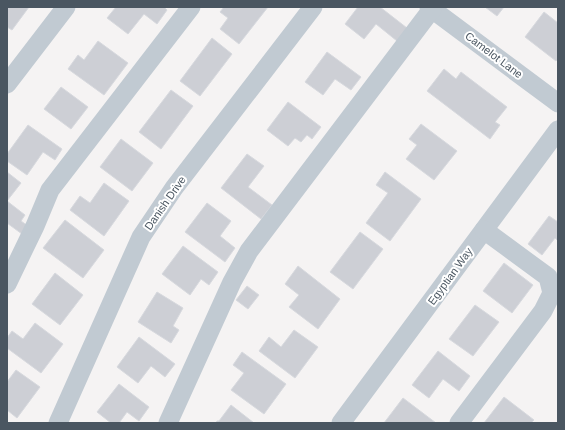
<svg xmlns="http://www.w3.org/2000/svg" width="565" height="430" font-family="Arial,sans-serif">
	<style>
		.building { fill: #cdcfd5; stroke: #d7d9de }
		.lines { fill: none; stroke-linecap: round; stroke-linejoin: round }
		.minor { stroke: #c1cad2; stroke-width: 19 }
		.labels { text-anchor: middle; stroke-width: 4; stroke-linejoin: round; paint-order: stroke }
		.street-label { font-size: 11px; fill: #4a5661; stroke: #fff }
	</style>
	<rect width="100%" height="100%" fill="#f5f3f3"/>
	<g class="building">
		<polygon points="7,7 29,7 12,30 7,27"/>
		<polygon points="116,7 164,7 167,10 157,24 144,14 128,34 107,18"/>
		<polygon points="224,7 268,7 239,44 220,29 228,18 220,12"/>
		<polygon points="358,7 380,7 407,28 397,41 376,24 364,39 345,24"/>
		<polygon points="485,7 504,7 497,16"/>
		<polygon points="544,12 558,23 558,59 556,61 525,37"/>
		<polygon points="212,38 232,54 200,96 180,81"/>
		<polygon points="98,41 128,63 104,95 68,69 78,55 84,60"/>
		<polygon points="327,52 361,77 351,90 335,79 323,95 305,82"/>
		<polygon points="444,69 456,79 461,72 507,107 495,122 500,125 490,139 427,91"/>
		<polygon points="61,87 88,107 71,129 44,109"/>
		<polygon points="171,90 193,106 161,149 139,132"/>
		<polygon points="288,102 321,127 312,139 307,135 301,142 295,138 288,146 267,130"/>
		<polygon points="421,124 457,151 434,180 406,159 417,145 409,139"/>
		<polygon points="28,125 62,149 55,160 43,152 27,175 7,161 7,154"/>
		<polygon points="121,139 153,163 132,191 100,167"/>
		<polygon points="247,154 264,166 248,187 272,205 261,219 221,188"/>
		<polygon points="7,172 21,183 7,201"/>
		<polygon points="385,172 421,199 390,241 366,223 388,193 376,185"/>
		<polygon points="104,183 129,201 104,236 70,210 80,196 90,203"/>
		<polygon points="7,201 25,215 21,221 28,226 22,234 7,223"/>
		<polygon points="207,203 231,221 220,236 235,248 225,262 185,232"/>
		<polygon points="549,216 558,222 558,241 555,238 542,255 528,244"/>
		<polygon points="65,220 104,250 83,278 43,248"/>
		<polygon points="360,232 383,249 353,289 330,272"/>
		<polygon points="183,246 218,272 209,285 201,279 190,295 162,274"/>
		<polygon points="504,263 533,285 512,313 483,291"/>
		<polygon points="298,266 340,299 318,329 289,307 299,295 285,284"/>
		<polygon points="55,273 83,295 60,325 32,304"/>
		<polygon points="247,286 259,295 248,309 236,300"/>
		<polygon points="157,292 183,308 173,326 179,330 171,343 138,322"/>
		<polygon points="475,305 499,322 473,356 449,339"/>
		<polygon points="35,323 63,344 41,373 7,348 7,338 12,331 23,339"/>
		<polygon points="294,330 318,347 295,378 259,351 269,337 281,347"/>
		<polygon points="139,337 175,364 165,377 151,366 138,383 117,367"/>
		<polygon points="438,351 470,376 459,391 443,379 429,398 412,385"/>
		<polygon points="242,352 286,384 264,414 231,390 244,373 233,365"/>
		<polygon points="16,370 40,387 17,418 7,410 7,382"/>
		<polygon points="119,384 149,407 139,421 127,412 119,423 111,423 97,412"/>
		<polygon points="504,397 534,420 531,423 484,423"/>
		<polygon points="403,398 436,423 384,423"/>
		<polygon points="231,405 254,423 216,423 217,421 219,421"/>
	</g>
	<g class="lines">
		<g class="minor">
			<polyline points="429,7 558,103"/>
			<polyline points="7,84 66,7"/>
			<polyline points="7,284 35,226 50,190 191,7"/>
			<polyline points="58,423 141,237 174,188 313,7"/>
			<polyline points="168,423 232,282 249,251 432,9"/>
			<polyline points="341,423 558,130"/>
			<polyline points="459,423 543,311 552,293 548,277 484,230"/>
		</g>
	</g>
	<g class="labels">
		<g class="street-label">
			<text transform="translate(494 55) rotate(37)" y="4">Camelot Lane</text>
			<text transform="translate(165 203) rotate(-55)" y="4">Danish Drive</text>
			<text transform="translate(450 276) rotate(-54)" y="4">Egyptian Way</text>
		</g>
	</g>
	<rect width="565" height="430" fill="none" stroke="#4a5661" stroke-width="16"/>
</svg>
